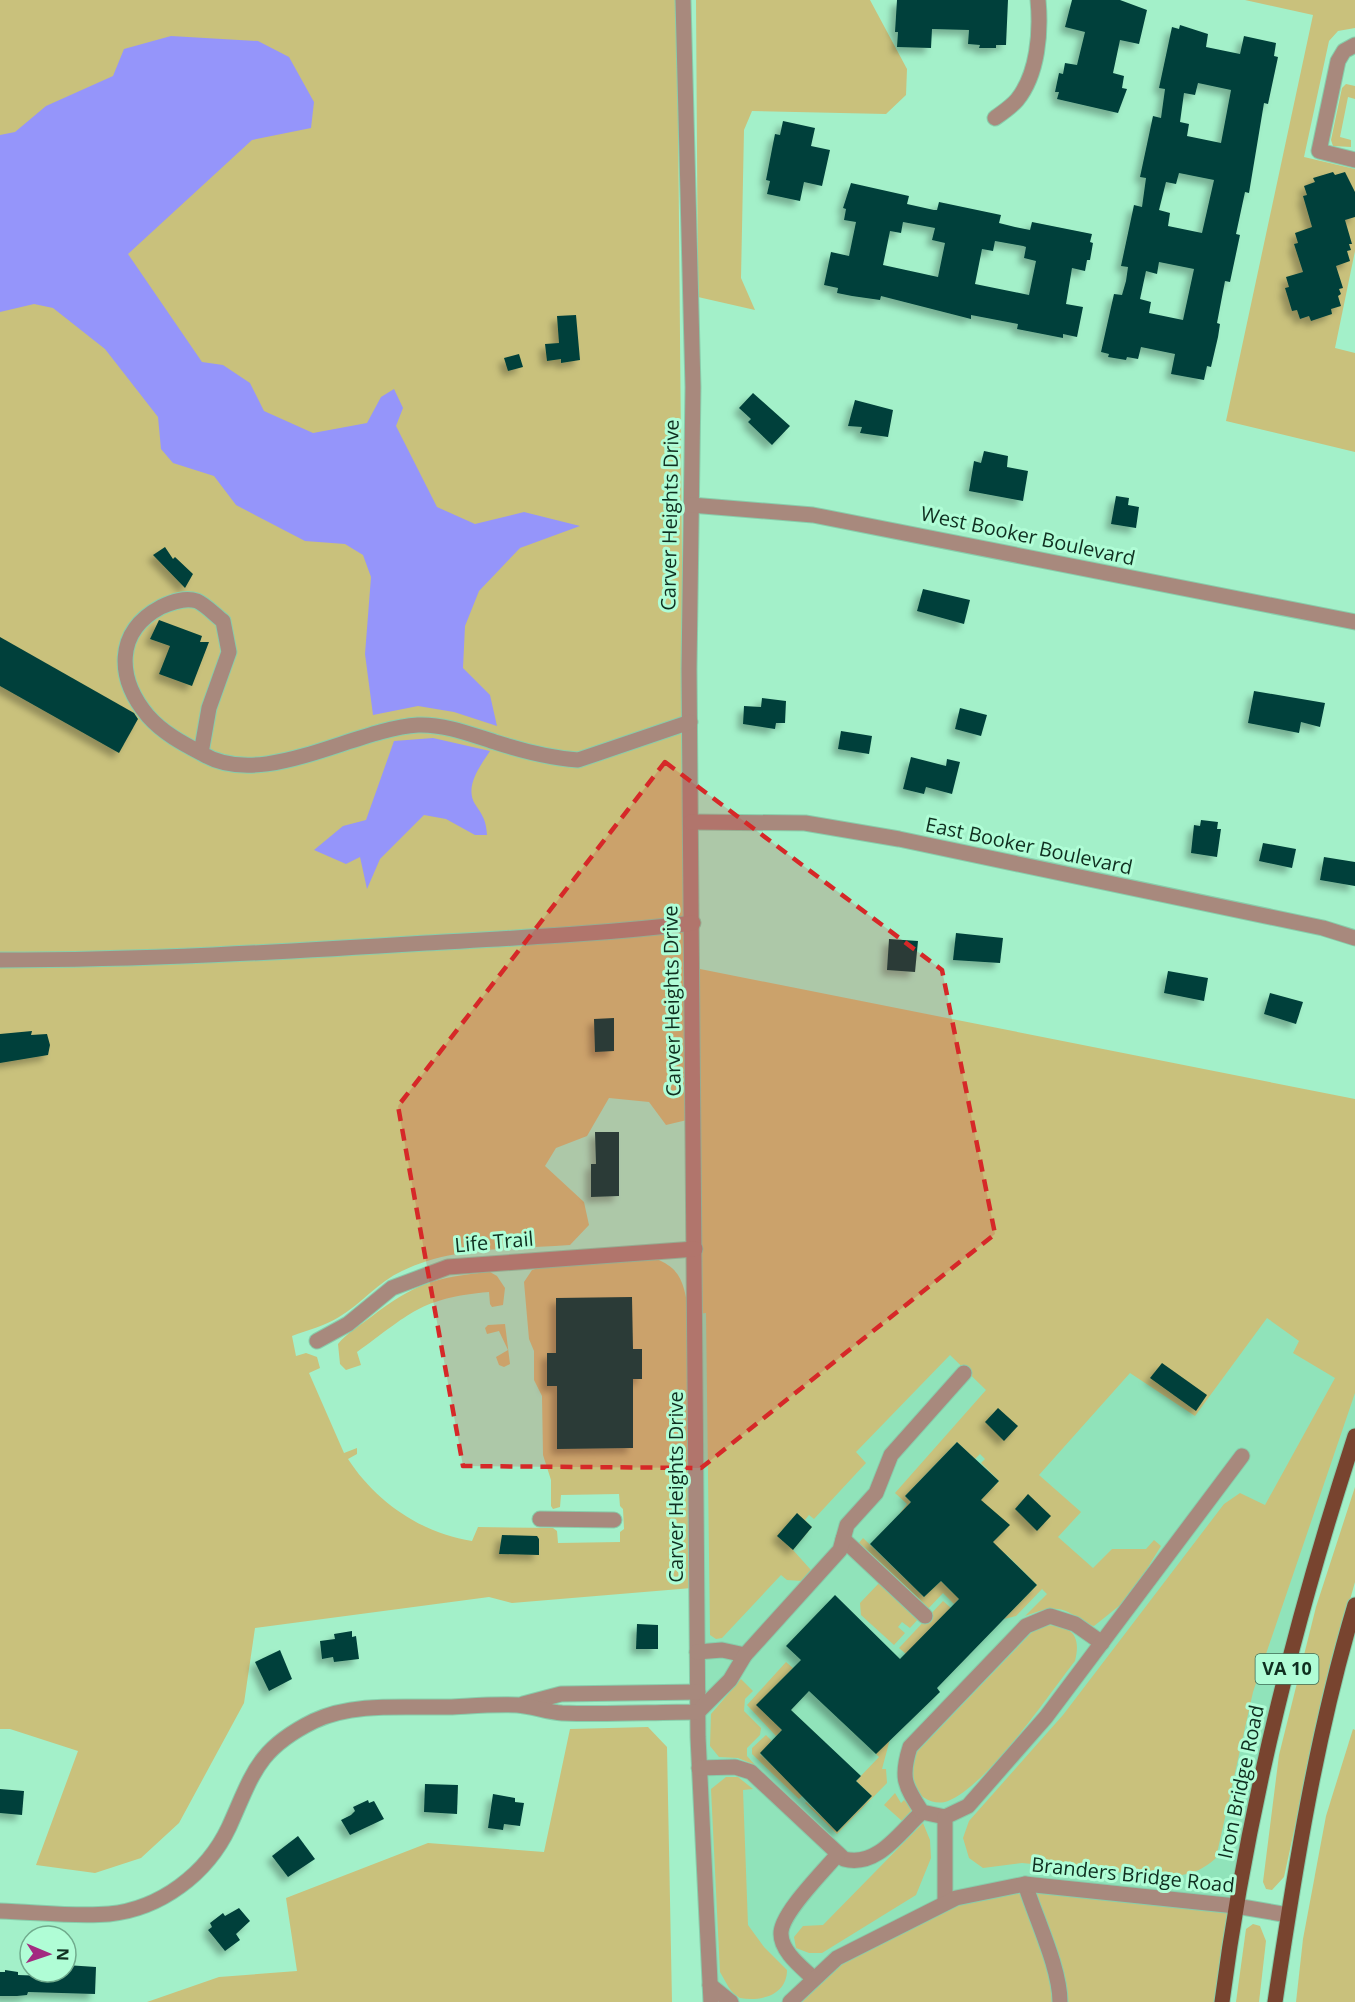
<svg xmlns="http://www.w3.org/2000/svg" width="1355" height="2002" font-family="'Open Sans',sans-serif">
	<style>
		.built { fill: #90e3ba }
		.green { fill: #c9c17c }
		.water { fill: #9595fa }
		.building { fill: #06413a; fill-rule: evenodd; filter: url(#shadow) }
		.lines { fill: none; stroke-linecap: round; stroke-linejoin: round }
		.minor-casing { stroke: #88cdab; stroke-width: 17 }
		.major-casing { stroke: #88cdab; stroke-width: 17 }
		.minor { stroke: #a8897d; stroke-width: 15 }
		.major { stroke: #78442f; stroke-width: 15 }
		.marked { fill: #d62828; fill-opacity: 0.2; stroke: #d62828; stroke-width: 4.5; stroke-dasharray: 12 8; stroke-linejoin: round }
		.labels { text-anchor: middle; stroke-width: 6; stroke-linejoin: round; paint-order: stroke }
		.shield { fill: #b0fdd6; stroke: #3f6d57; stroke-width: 1.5 }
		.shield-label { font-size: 18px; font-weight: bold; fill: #0f2f20 }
		.street-label { font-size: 20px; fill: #0f2f20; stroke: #b0fdd6 }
	</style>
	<defs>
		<filter id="shadow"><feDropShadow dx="-5.5" dy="5.5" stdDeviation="3" flood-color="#0004"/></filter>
	</defs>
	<rect width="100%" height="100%" fill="#a3f0c9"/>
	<polygon class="built" points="1355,1099 1355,1433 1323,1530 1235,1905 789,2002 732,2002 710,1984 697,1314"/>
	<g class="green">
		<path d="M0,0h677l10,1120 -21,5 -17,-23 -40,-4 -22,38 -31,12 -11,18 39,36 5,23 -19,20c-55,4 -118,1 -168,26 -24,11 -41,33 -63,46 -15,9 -31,13 -47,19l4,20 10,-3 11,4 3,11 -11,5 35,80 13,-5v6l-9,5c28,43 73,74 124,82l6,-14 75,1 4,3 1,12 62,-1v-10l4,-3 -1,-20 -3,-3 -1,-12 -58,1 -1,12 -7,2 -2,-3v-26l-8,-25 -1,-59 -8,-16v-29l-5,-12 -5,-57 8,-12 7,-2 117,-9c29,11 27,29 34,56l2,273 -180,15 -23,-6 -234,31 -11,75 -65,120 -38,35 -46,15 -59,-8 42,-114 -68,-22h-10z"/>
		<polygon points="696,0 870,0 907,69 906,95 886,114 752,111 744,130 741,278 755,310 698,297"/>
		<polygon points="1245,0 1355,0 1355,28 1338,31 1329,41 1304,157 1355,169 1355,251 1335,348 1355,353 1355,452 1226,421 1313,15"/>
		<polygon points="1346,84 1355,86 1355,99 1348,97 1340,137 1351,140 1351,147 1333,146 1331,140 1342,88"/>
		<path d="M695,968l660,131v294l-102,299 -37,166c-15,14 -29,17 -49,19l-145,-14 -39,5 -14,-10 -6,-20 6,-17 94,-106 161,-211 16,-11 25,12 70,-127 -42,-25 6,-12 -32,-23 -72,98 -65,-43 -91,102 42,37 -23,25 35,31 19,-19h34l8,-9 7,6 -32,52 -35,28c-12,-1 -15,-9 -26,-14 -14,-7 -29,-1 -43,4l22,-22 -5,-5 -26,27 -12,3 33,-34 -30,-30 -57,-23 49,-51 -18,-18 4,-4 -5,-5 -5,5 -18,-17 -52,54 18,18 -12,10 -11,-11 7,-9 -12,-11 91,-103 -36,-35 -94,97 10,11 -52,56 -5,-4 -4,5 7,7 -19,23 18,20 -9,11 -15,-1 -6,-5 -59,63 -6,1 -6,-4 -4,-322 -9,1z"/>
		<path d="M490,1272l7,4 8,12 -2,17 -11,2 -2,-3 -1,-12c-69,6 -79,22 -132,60l4,13 -15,5 -6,-6 -2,-20c9,-11 21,-18 33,-27 43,-33 64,-40 119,-45z"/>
		<polygon points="505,1324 510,1364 504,1367 499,1365 496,1357 508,1350 499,1331 487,1334 485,1328 488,1325"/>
		<polygon points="1355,1487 1355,1582 1325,1689 1284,1877 1272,1890 1266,1889 1263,1882 1279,1755 1316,1607"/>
		<polygon points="863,1538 924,1597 941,1581 953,1593 962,1584 968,1590 954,1604 943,1593 926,1611 858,1544"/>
		<polygon points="880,1582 919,1618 910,1628 902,1622 898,1627 905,1633 894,1645 861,1615 860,1603"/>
		<polygon points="943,1601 951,1608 906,1654 899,1648"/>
		<path d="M1042,1625c28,0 40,8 33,36 -29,37 -86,123 -127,140 -14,5 -28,-3 -35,-15 -6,-10 -3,-21 1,-31l120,-125z"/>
		<polygon points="786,1662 793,1668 757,1705 782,1730 776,1736 747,1705"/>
		<polygon points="741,1679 753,1691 745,1699 744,1711 761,1728 760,1735 747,1748 747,1756 755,1765 738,1758 719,1757 710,1746 711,1714"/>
		<polygon points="648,1727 667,1747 672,2002 147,2002 219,1977 297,1971 286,1898 428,1843 544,1852 570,1729"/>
		<polygon points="1353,1729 1355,1730 1355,2002 1296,2002 1303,1939 1326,1816"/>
		<polygon points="766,1735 772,1741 760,1754 803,1795 799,1799 752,1754 752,1748"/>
		<polygon points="890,1739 882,1769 886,1769 887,1783 837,1834 805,1803 806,1802 838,1831 872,1796 856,1781 879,1757 876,1754"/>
		<path d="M726,1777h12l15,12 -10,1 5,135 16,22 23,23c0,24 -24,32 -47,28 -10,-5 -14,-16 -20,-26l-9,-183z"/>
		<polygon points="895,1793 901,1803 904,1800 913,1809 902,1821 884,1805"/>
		<polygon points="923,1823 930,1840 931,1858 916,1895 822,1953 809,1953 796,1948 794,1937 803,1926 823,1925"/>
		<polygon points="1019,1889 1231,1910 1219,2002 795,2002 841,1961 958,1901"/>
		<polygon points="1253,1924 1260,1926 1266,1941 1259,2002 1236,2002 1246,1929"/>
	</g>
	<g class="water">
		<polygon points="171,36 258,41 289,57 314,102 311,128 252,140 128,254 202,362 223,365 250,383 264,411 313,433 367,423 381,397 394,389 403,408 396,426 437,507 475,524 524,512 580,526 520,548 479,591 465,626 463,668 490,695 497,726 454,712 418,706 373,715 365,654 371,577 363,555 345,544 305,541 236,505 214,476 173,463 161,449 158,417 105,349 53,308 34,304 0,312 0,135 15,132 46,106 113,76 124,49"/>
		<path d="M433,738l57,13c-9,14 -26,35 -15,53 8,12 11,16 12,31h-12l-29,-16 -22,-4 -44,44 -13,30 -7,-32 -14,7 -32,-14 29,-24 23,-6 28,-79z"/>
	</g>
	<g class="building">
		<polygon points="897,0 1008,0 1006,45 996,45 996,48 979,48 980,45 968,44 969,30 932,29 931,48 897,47 898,32 895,32"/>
		<polygon points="1072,0 1120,0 1147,10 1139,44 1120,40 1113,73 1124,76 1122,88 1127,89 1118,113 1057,99 1059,92 1055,92 1059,73 1063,74 1065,63 1077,65 1085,32 1065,27"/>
		<path d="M1180,25l28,9 -2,13 34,7 4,-18 32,7 -2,13 4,1 -10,47 -4,-1 -15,90 -4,-1 -9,42 4,1 -10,47 -5,-1 -8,42 3,1 -2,13 -7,30 -4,-1 -3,14 -33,-6 4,-20 -34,-7 -3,12 -11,-2 -1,3 -18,-3 1,-3 -8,-2 13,-58 8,1 4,-14 2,-14 -7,-1 13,-61 8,2 4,-29 -6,-1 13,-61 8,2 4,-29 -6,-1 13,-61 7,2zM1198,83l33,7 -10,53 -34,-7 2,-12 -9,-2 4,-29 11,2zM1179,173l35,7 -12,53 -34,-7 2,-13 -11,-3 7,-28 10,2zM1159,262l35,7 -11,51 -34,-7 2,-11 -11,-3 6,-28 11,3z"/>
		<polygon points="783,121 815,128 811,146 830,150 822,186 804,182 800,201 767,194 770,181 766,180 772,149 775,134 780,135"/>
		<polygon points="1333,172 1335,175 1345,172 1355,192 1355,217 1345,220 1352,244 1349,244 1351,250 1347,251 1350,261 1336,266 1343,288 1339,289 1341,294 1338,296 1341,306 1331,309 1332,314 1311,321 1309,316 1300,319 1297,310 1292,311 1285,288 1289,287 1286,277 1303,272 1294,244 1298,243 1295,233 1312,227 1303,196 1307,195 1304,186 1315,182 1313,178"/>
		<path d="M851,183l58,13 -2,8 27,6h3l2,-8 62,13 -2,8 16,4 15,3 2,-8 60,12 -2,8 3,1 -3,17h-3l-2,11 -13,-3 -6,36 17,3 -6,30 -14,-3v4l-46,-9 1,-5 -47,-9v4l-90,-23 -1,4 -28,-4 -15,-3 1,-5 -14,-3 7,-33 18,4 7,-34 -12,-2 2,-11 -3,-1zM903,222l32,6 -3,12 13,3 -7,34 -55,-12 7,-34 11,2zM995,241l28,5 3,1 -2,11 12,3 -7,34 -54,-11 7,-35 11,2z"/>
		<polygon points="576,315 580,360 561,363 561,359 547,361 545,344 559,343 557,316"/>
		<polygon points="519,354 523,367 508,371 504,358"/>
		<polygon points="753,393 790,426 772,445 748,422 751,419 739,408"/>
		<polygon points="855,400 893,410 888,437 860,433 862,427 848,426"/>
		<polygon points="984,451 1008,456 1007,467 1028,471 1023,501 969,491 974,461 981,463"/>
		<polygon points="1116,496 1129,498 1128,505 1139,507 1136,528 1111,524"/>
		<polygon points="165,547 173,559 175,557 193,574 185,588 153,555"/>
		<polygon points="923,589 970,600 964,624 917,611"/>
		<polygon points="159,620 202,636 200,642 209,642 192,686 159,674 170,646 150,639"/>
		<polygon points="0,637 134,713 138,719 119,753 0,686"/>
		<polygon points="1254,691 1325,703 1320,727 1301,722 1299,733 1248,723"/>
		<polygon points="762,698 786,701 785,723 776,723 775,729 743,724 744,706 761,707"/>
		<polygon points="960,708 987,715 981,736 955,729"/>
		<polygon points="841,731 872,736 869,754 838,749"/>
		<polygon points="911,757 946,766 947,759 960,762 952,794 926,787 924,794 903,789"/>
		<polygon points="1201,820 1218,822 1217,829 1221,829 1217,857 1191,853 1194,825 1200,826"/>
		<polygon points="1263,843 1296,849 1292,868 1259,861"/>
		<polygon points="1324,857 1355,862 1355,886 1320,880"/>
		<polygon points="956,933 1003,938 1000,963 953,960"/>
		<polygon points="889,939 918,941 915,972 887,970"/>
		<polygon points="1168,971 1208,978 1204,1001 1164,993"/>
		<polygon points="1270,993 1303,1002 1296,1024 1264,1014"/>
		<polygon points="614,1018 614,1051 595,1052 594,1019"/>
		<polygon points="32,1031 31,1035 47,1034 50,1045 48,1055 0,1063 0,1034"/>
		<polygon points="595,1132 619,1132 619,1196 591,1197 591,1164 596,1164"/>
		<polygon points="632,1297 633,1349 642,1349 642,1379 633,1379 633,1448 557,1449 557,1386 547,1386 547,1353 556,1353 556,1298"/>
		<polygon points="1162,1363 1207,1395 1196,1411 1150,1378"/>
		<polygon points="998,1408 1018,1426 1004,1441 985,1422"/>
		<polygon points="957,1442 999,1481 981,1500 1010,1525 993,1542 1037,1585 937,1688 940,1692 876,1754 809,1691 791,1710 861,1776 856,1781 872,1796 837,1832 760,1753 782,1730 756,1705 801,1660 786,1646 835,1595 900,1659 959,1599 941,1581 924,1597 870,1544 911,1502 905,1496"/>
		<polygon points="1028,1494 1051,1516 1037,1531 1015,1509"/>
		<polygon points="797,1513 812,1527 793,1550 777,1536"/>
		<polygon points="502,1535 537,1536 539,1539 539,1555 499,1554"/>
		<polygon points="637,1624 658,1625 658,1649 636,1649"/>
		<polygon points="352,1631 352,1637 356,1636 359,1659 334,1662 333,1657 322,1659 320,1641 335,1639 334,1634"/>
		<polygon points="280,1650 292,1679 269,1691 255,1662"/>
		<polygon points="425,1784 458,1785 457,1814 424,1812"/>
		<polygon points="0,1789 24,1791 22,1815 0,1813"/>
		<polygon points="493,1794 515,1798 515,1802 524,1803 520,1826 504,1824 503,1830 488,1828"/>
		<polygon points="368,1800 369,1803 374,1801 384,1819 350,1835 341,1820 351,1815 355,1811 353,1807"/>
		<polygon points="298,1836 315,1859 288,1877 272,1856"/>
		<polygon points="239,1908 250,1921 236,1934 240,1940 225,1951 208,1930 212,1927 210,1923 223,1913 225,1916"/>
		<polygon points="66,1965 96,1967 95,1994 28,1992 27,1995 17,1996 0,1996 0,1972 5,1972 5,1970 18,1972 18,1975 46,1976 47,1972 66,1972"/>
	</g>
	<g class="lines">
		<defs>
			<g id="minor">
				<polyline points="683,0 693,387 689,669 698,1737 711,2002"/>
				<polyline points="1355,45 1344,51 1338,61 1319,151 1355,160"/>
				<path d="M995,118c7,-5 16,-11 22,-18 21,-26 24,-68 21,-100"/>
				<polyline points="691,505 813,515 1355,622"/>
				<path d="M201,753c-19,-10 -38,-20 -53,-37 -31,-37 -34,-84 13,-109 11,-5 24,-10 36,-6 9,4 18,14 26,20l6,31 -20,56 -8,45c60,38 152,-24 217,-28 28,-1 54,10 80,18 25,8 53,15 80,17l112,-38"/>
				<polyline points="691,822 805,823 899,839 1323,928 1355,938"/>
				<path d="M0,960c142,0 284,-8 426,-17 89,-5 178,-9 267,-20"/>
				<polyline points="317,1341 348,1324 392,1288 448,1267 695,1249"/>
				<polyline points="540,1519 614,1520"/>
				<polyline points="843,1539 925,1616"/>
				<polyline points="697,1652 722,1650 745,1655"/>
				<polyline points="523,1704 561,1694 698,1692"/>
				<path d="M699,1768l36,-1 16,5 93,87c33,9 56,-27 78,-47"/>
				<path d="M945,1817l-23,-5c-17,-26 -22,-34 -12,-65l116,-121 24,-10 25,8 27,19"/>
				<path d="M1025,1884c11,35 35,84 35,118"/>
				<polyline points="945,1903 945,1817 968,1806 1046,1717 1242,1456"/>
				<path d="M0,1911c36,1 74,6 109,3 51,-5 98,-40 120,-87 24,-53 28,-78 85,-106 40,-19 92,-13 135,-14 22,-1 45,-3 68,-2 15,1 30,7 45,8 45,2 91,-1 136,-1l32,-32 15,-25 95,-105 7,-25 29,-32 15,-38 73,-82"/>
				<path d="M814,1979c-11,-11 -33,-27 -33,-45 -1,-20 44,-64 57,-80"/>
				<polyline points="710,1985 731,2002"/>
				<polyline points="790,2002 837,1958 956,1898 1025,1884 1236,1906 1288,1915"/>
			</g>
			<g id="major">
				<path d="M1222,2002c25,-193 73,-382 133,-566"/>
				<path d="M1275,2002c20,-133 41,-267 80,-397"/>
			</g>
		</defs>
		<use href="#minor" class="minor-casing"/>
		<use href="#major" class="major-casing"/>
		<use href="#minor" class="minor"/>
		<use href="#major" class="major"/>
	</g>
	<path class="marked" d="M665,762l277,208 53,264 -294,234 -238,-2 -65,-360z"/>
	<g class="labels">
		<rect class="shield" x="1255.5" y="1654" width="63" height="30" rx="4.5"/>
		<g class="shield-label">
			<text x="1287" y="1675">VA 10</text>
		</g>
		<g class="street-label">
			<text transform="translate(670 515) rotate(-89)" y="7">Carver Heights Drive</text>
			<text transform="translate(1028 536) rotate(12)" y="7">West Booker Boulevard</text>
			<text transform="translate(1029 846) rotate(12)" y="7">East Booker Boulevard</text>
			<text transform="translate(672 1001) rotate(-91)" y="7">Carver Heights Drive</text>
			<text transform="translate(494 1242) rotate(-5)" y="7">Life Trail</text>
			<text transform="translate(676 1487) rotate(-90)" y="7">Carver Heights Drive</text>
			<text transform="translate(1241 1782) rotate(-78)" y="7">Iron Bridge Road</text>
			<text transform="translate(1133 1875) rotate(6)" y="7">Branders Bridge Road</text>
		</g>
	</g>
	<g transform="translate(48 1954) rotate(92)"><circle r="28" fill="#b0fdd6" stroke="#70ab8d" stroke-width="1.5"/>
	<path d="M0-4.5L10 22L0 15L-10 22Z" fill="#a32a81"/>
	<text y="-9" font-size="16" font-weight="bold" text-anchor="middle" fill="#0f2f20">N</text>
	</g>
</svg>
